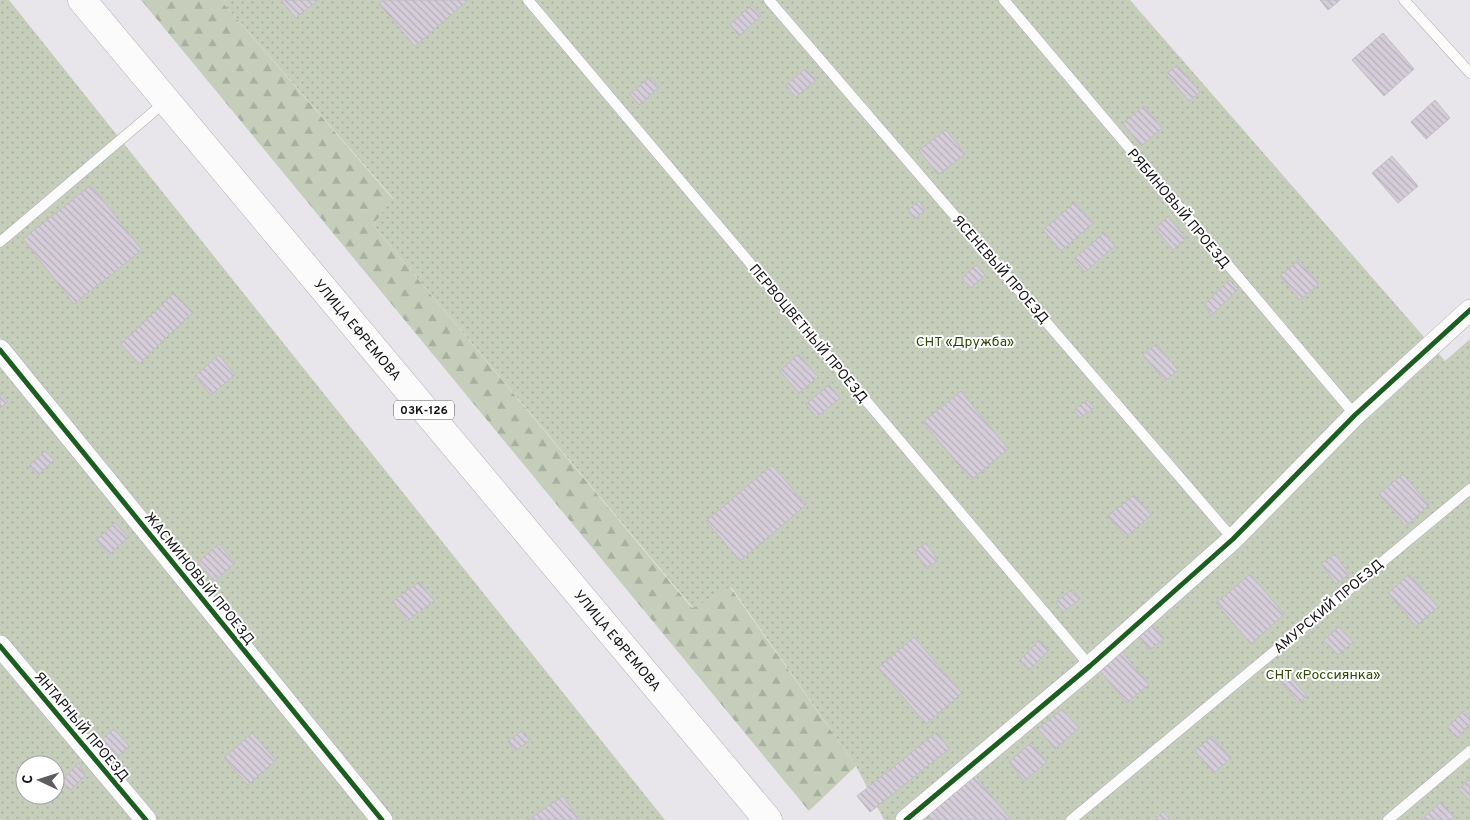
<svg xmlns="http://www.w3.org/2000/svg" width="1470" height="820" font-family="Overpass,sans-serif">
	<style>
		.forest { fill: url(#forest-firs) }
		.garden { fill: url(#garden-dots); fill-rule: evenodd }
		.building { fill: url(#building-back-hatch); stroke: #c0bec2 }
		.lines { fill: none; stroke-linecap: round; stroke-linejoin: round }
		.service-casing { stroke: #b2b0b4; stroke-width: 11 }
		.minor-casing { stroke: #b2b0b4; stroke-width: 22 }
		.primary-casing { stroke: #b2b0b4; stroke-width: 29 }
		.service { stroke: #fcfbfc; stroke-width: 10 }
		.minor { stroke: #fcfbfc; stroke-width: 21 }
		.primary { stroke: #fcfbfc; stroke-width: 28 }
		.cycleway-casing { stroke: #fff; stroke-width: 8 }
		.cycleway { stroke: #1b5e20; stroke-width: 5 }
		.labels { text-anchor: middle; stroke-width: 4; stroke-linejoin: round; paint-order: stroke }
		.shield { fill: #fff; stroke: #5c5a5d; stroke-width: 1 }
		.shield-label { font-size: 12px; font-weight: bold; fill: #161317 }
		.street-label { font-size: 14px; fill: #161317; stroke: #fff }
		.park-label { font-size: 14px; fill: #324805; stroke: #fff }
	</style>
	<defs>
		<pattern id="forest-firs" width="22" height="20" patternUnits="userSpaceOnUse" patternTransform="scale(1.25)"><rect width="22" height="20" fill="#c6cebb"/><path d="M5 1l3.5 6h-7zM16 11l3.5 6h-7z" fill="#a9b0a0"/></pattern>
		<pattern id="garden-dots" width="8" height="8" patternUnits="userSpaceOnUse" patternTransform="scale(1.25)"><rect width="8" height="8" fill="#c6cebb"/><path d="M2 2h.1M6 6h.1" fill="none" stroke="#a9b0a0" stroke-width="1.8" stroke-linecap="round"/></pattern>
		<pattern id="building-back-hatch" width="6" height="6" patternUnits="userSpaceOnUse" patternTransform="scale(1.25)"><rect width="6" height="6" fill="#d5ceda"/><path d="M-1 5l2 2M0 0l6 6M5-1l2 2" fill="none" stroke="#b6b0ba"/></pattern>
	</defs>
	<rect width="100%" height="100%" fill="#e9e6eb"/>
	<polygon class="forest" points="141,0 226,0 223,3 393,199 373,225 692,608 730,587 856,766 809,811"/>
	<g class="garden">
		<path d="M0,0h9l656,820h-665zM25,765h30v30h-30z"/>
		<polygon points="226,0 1130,0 1445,361 1470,339 1470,820 884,820 856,766 731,587 693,608 373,225 393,198 223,3"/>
	</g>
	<g class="building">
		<polygon points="281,0 318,0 296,18"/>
		<polygon points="384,0 468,0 415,46 379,4"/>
		<polygon points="1320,0 1340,0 1328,10"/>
		<polygon points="752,5 761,16 739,36 730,24"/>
		<polygon points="1383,33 1414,69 1384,96 1352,60"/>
		<polygon points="1177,65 1200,92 1189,101 1166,74"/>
		<polygon points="805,69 816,80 796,97 786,85"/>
		<polygon points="650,77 659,87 639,105 630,94"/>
		<polygon points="1435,100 1450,118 1426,139 1411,122"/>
		<polygon points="1144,106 1162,128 1141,146 1123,123"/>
		<polygon points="946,130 965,154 938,175 919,150"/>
		<polygon points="1392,156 1418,186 1398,203 1372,173"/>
		<polygon points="91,185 142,250 74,304 23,239"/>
		<polygon points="919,201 925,210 915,219 908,210"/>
		<polygon points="1075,202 1093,223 1061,251 1043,230"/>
		<polygon points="1168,217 1186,238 1173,250 1155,228"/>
		<polygon points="1104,233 1115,246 1085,272 1074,259"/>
		<polygon points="1299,260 1319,284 1300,300 1280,276"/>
		<polygon points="976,265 985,275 971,288 962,278"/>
		<polygon points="1229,280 1238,289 1211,316 1205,304"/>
		<polygon points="174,293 193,312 139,364 121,344"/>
		<polygon points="1156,344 1178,370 1165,381 1143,355"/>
		<polygon points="798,354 818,377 799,393 780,371"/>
		<polygon points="219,355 235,375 211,395 195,376"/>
		<polygon points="829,385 840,398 817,417 806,404"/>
		<polygon points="961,391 1008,449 971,480 923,422"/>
		<polygon points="0,393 8,402 0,408"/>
		<polygon points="1087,400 1094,408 1080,418 1074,410"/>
		<polygon points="45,451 54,460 37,476 29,466"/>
		<polygon points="772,465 806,505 740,561 706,521"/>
		<polygon points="1403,474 1429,505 1406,526 1379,494"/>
		<polygon points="1134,495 1151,515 1126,537 1108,516"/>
		<polygon points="115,523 128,537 109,555 96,540"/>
		<polygon points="926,543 938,561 926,568 915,551"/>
		<polygon points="219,544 235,563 215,581 198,562"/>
		<polygon points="1335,554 1349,574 1336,584 1321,564"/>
		<polygon points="1250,574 1284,614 1251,644 1216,603"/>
		<polygon points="1409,574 1438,607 1416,626 1388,593"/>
		<polygon points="419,582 434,601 407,621 393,601"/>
		<polygon points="1072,589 1080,599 1063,612 1056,602"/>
		<polygon points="1153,625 1164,638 1150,650 1139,637"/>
		<polygon points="1339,627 1353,642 1338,655 1324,640"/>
		<polygon points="914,637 962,693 926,724 878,668"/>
		<polygon points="1039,640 1049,650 1029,670 1019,661"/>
		<polygon points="1121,651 1149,684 1127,703 1099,670"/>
		<polygon points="1288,674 1307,696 1299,703 1280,681"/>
		<polygon points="1062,709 1079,728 1055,749 1038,729"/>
		<polygon points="1465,710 1470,719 1470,724 1457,738 1447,728"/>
		<polygon points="114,729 129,746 112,761 97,744"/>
		<polygon points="523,730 530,740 515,751 508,741"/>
		<polygon points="937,732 949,749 870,812 857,796"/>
		<polygon points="252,733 276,760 248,785 224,758"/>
		<polygon points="1212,736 1231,758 1214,773 1195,751"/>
		<polygon points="1031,743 1047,762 1024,781 1009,762"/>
		<polygon points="79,763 85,776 71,790 61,781"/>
		<polygon points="974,774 1011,820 931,820 925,813"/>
		<polygon points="1470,779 1470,801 1459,789"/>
		<polygon points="563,796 579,820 528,820"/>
		<polygon points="1441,802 1454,817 1451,820 1421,820"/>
		<polygon points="1163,812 1170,820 1155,820"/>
	</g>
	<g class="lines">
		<defs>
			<g id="service">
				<polyline points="528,0 1090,666"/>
				<polyline points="769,0 1233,539"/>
				<polyline points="1004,0 1355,415"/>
				<polyline points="1404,0 1470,73"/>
				<polyline points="0,242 165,102"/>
				<polyline points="1071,820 1470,489"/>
				<polyline points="1388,820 1470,751"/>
			</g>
			<g id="minor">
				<polyline points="0,350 382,820"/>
				<polyline points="0,646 146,820"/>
				<polyline points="906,820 1090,666 1233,539 1355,415 1470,310"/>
			</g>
			<g id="primary">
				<path id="s1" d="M82,0l686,820"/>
			</g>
		</defs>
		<use href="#service" class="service-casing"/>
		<use href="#minor" class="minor-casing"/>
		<use href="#primary" class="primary-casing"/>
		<use href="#service" class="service"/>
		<use href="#minor" class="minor"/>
		<use href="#primary" class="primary"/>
		<defs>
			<g id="cycleway">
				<polyline points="0,350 382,820"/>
				<polyline points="0,646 146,820"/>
				<polyline points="906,820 1090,666 1233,539 1355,415 1470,310"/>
			</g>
		</defs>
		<use href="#cycleway" class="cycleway-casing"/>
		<use href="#cycleway" class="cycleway"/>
	</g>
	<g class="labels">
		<rect class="shield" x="394" y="400.5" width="60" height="19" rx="4"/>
		<g class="shield-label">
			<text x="424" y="414">03К-126</text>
		</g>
		<g class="street-label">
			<text transform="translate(1179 208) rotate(50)" y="5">РЯБИНОВЫЙ ПРОЕЗД</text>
			<text transform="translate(1001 269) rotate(49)" y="5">ЯСЕНЕВЫЙ ПРОЕЗД</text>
			<text dy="5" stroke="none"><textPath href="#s1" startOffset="430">УЛИЦА ЕФРЕМОВА</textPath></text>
			<text transform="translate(809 333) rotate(50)" y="5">ПЕРВОЦВЕТНЫЙ ПРОЕЗД</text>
			<text transform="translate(200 578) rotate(51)" y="5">ЖАСМИНОВЫЙ ПРОЕЗД</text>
			<text transform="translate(1328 606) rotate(-40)" y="5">АМУРСКИЙ ПРОЕЗД</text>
			<text dy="5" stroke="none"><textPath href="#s1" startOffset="835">УЛИЦА ЕФРЕМОВА</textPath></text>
			<text transform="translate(82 726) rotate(50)" y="5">ЯНТАРНЫЙ ПРОЕЗД</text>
		</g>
		<g class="park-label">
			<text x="965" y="346">СНТ «Дружба»</text>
			<text x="1323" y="679">СНТ «Россиянка»</text>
		</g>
	</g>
	<g transform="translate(40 780) rotate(274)"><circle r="24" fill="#ffffff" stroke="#a2a1a2"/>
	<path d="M0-4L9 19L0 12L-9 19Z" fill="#605d61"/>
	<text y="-8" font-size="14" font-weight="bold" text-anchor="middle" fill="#161317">С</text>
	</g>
</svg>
